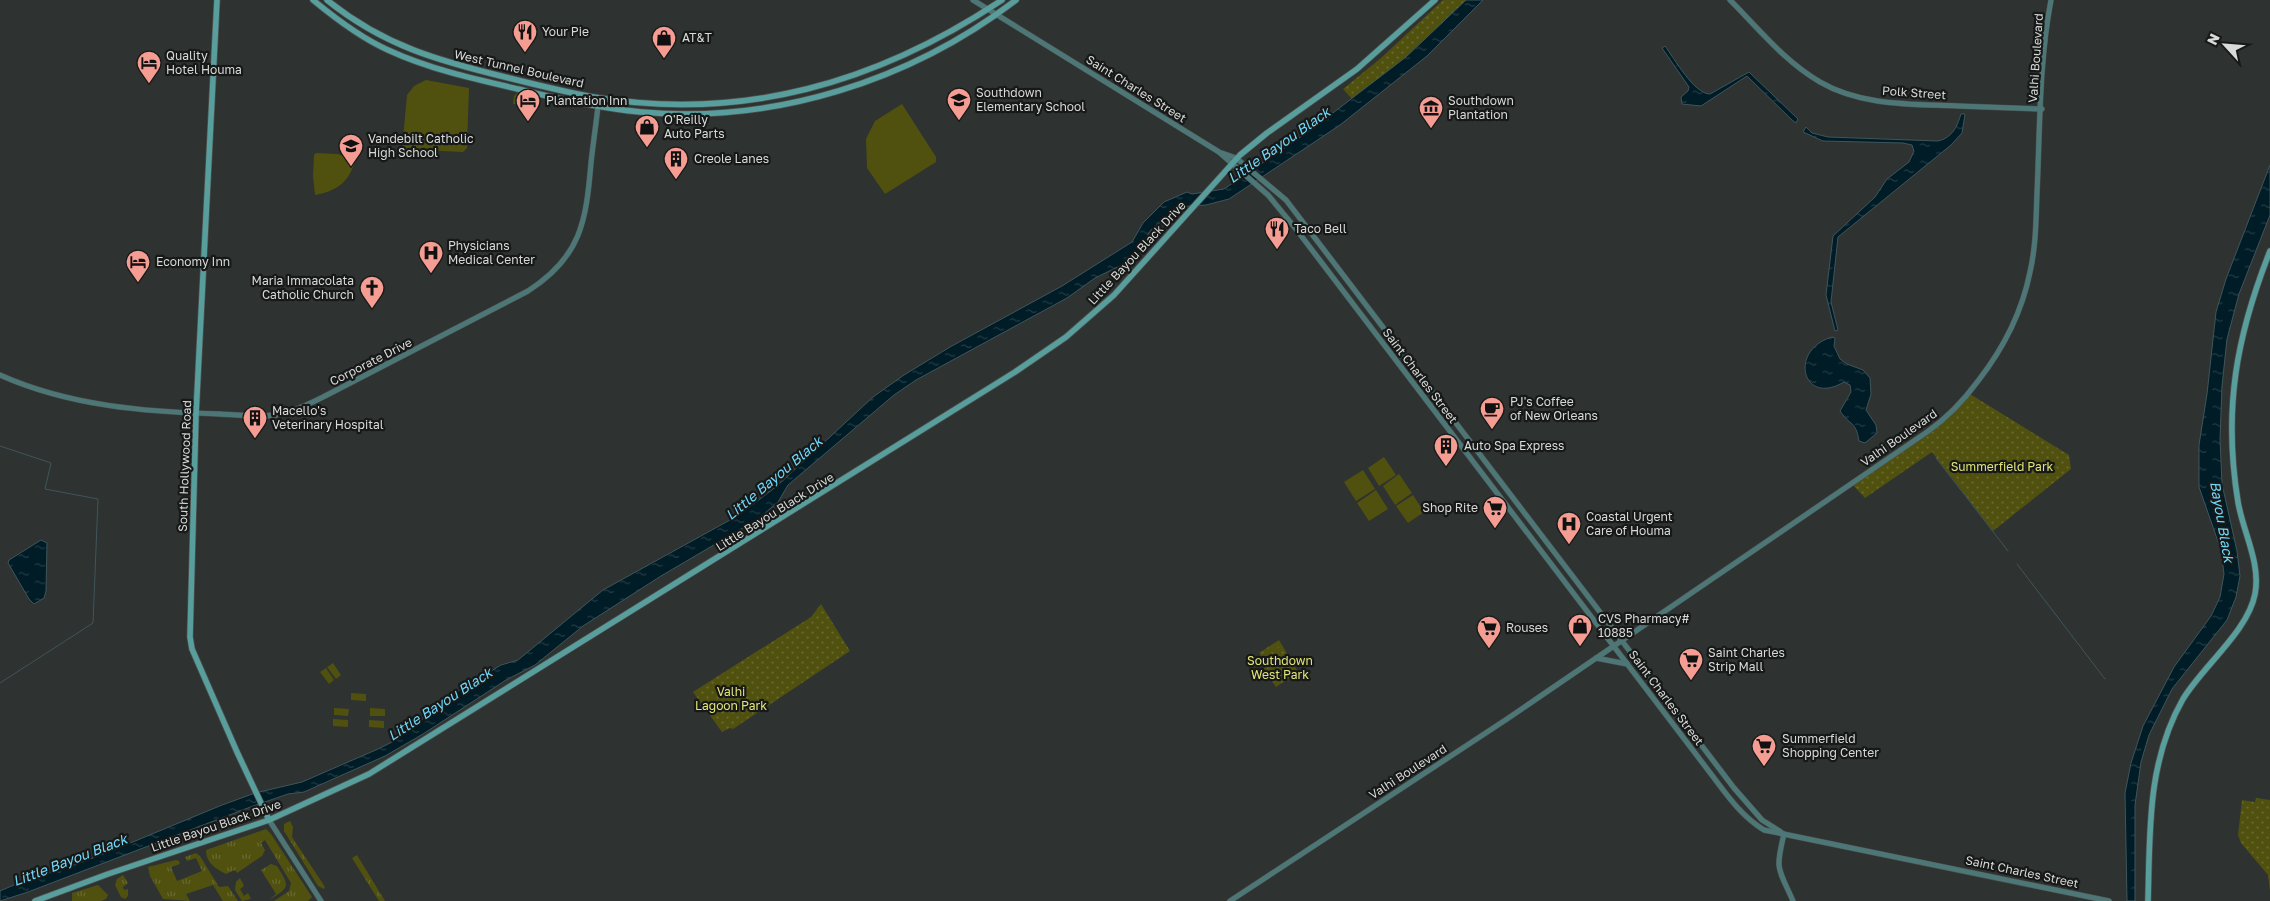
<svg xmlns="http://www.w3.org/2000/svg" width="2270" height="901" font-family="'Golos Text',sans-serif">
	<style>
		.grass { fill: url(#grass-tufts) }
		.park { fill: url(#park-dots) }
		.pitch { fill: #50510f }
		.water { fill: url(#water-ripples); stroke: #40555b }
		.lines { fill: none; stroke-linecap: round; stroke-linejoin: round }
		.stream { stroke: #40555b; stroke-width: 1 }
		.tertiary-casing { stroke: #4c504e; stroke-width: 6 }
		.secondary-casing { stroke: #4c504e; stroke-width: 7 }
		.tertiary { stroke: #4d7776; stroke-width: 5 }
		.secondary { stroke: #589e9d; stroke-width: 5.5 }
		.labels { text-anchor: middle; stroke-width: 4.5; stroke-linejoin: round; paint-order: stroke }
		.poi-label { font-size: 12px; fill: #d7dad8; stroke: #171918; text-anchor: start }
		.street-label { font-size: 12px; fill: #d7dad8; stroke: #171918 }
		.park-label { font-size: 12px; fill: #e2e576; stroke: #171918 }
		.water-label { font-size: 14px; font-style: italic; fill: #70d8fb; stroke: #171918 }
	</style>
	<defs>
		<pattern id="grass-tufts" width="24" height="20" patternUnits="userSpaceOnUse" patternTransform="scale(1.25)"><rect width="24" height="20" fill="#50510f"/><path d="M3 7l-1-3M5 7V3M7 7l1-3M15 17l-1-3M17 17v-4M19 17l1-3" fill="none" stroke="#686931"/></pattern>
		<pattern id="park-dots" width="8" height="8" patternUnits="userSpaceOnUse" patternTransform="scale(1.25)"><rect width="8" height="8" fill="#50510f"/><path d="M2 2h.1M6 6h.1" fill="none" stroke="#686931" stroke-width="1.8" stroke-linecap="round"/></pattern>
		<pattern id="water-ripples" width="26" height="14" patternUnits="userSpaceOnUse" patternTransform="scale(1.25)"><rect width="26" height="14" fill="#001c26"/><path d="M2 4q2-2 4 0t4 0M15 11q2-2 4 0t4 0" fill="none" stroke="#243c45"/></pattern>
	</defs>
	<rect width="100%" height="100%" fill="#2e3230"/>
	<g class="grass">
		<polygon points="518,92 532,95 534,105 513,104 514,96"/>
		<polygon points="290,821 293,827 292,837 325,887 324,889 318,886 284,831 284,824"/>
		<path d="M266,829l5,5 41,63 -4,4h-34l15,-10 2,-8 -26,-43 -4,3 4,7 -3,6 -25,17 -2,-3 -9,4c-10,-5 -20,-11 -20,-24z"/>
		<polygon points="196,853 200,856 219,887 228,886 238,901 223,901 213,885 186,894 190,901 163,899 150,876 148,867 176,860 179,861 180,864 171,867 177,881 202,871 196,858 187,861 185,857"/>
		<polygon points="357,855 385,901 379,901 352,858"/>
		<path d="M271,864l6,2c13,21 13,21 -8,34l7,-6 -15,-24z"/>
		<polygon points="123,875 128,883 123,887 124,890 128,889 128,896 125,899 121,897 115,885 117,879"/>
		<polygon points="240,878 244,886 240,889 244,896 248,893 251,899 242,901 235,890 236,882"/>
		<polygon points="98,885 108,895 106,899 101,901 72,901 72,893"/>
	</g>
	<g class="park">
		<polygon points="1443,0 1469,0 1418,48 1353,100 1343,89 1381,58"/>
		<polygon points="1970,394 2069,455 2071,469 1993,531 1932,452 1865,498 1852,484 1920,436"/>
		<polygon points="821,604 850,651 733,729 730,728 722,732 693,692 811,617"/>
		<polygon points="1279,640 1298,672 1276,687 1264,669 1266,664 1259,653"/>
		<polygon points="2256,798 2270,800 2270,891 2268,875 2241,843 2238,835 2242,800 2255,802"/>
	</g>
	<g class="pitch">
		<polygon points="426,80 469,88 467,148 463,152 402,149 407,95 414,86"/>
		<polygon points="902,104 936,157 936,162 885,194 867,168 866,139 875,121"/>
		<path d="M316,153l22,1 17,7c-6,21 -18,30 -40,34l-2,-19 1,-21z"/>
		<polygon points="1384,457 1396,475 1379,486 1368,468"/>
		<polygon points="1363,470 1375,489 1356,501 1344,482"/>
		<polygon points="1399,474 1412,493 1395,505 1383,486"/>
		<polygon points="1376,490 1388,509 1369,521 1357,503"/>
		<polygon points="1413,495 1424,512 1408,523 1396,506"/>
		<polygon points="1277,646 1285,658 1279,662 1271,650"/>
		<polygon points="1270,651 1278,663 1272,667 1264,655"/>
		<polygon points="333,663 341,675 336,679 327,667"/>
		<polygon points="326,668 334,680 329,684 320,672"/>
		<polygon points="351,693 366,694 366,701 351,700"/>
		<polygon points="334,708 349,709 348,716 334,715"/>
		<polygon points="370,708 385,709 385,716 370,716"/>
		<polygon points="333,719 348,720 348,727 333,726"/>
		<polygon points="369,720 384,721 384,728 369,727"/>
	</g>
	<g class="water">
		<polygon points="1466,0 1483,0 1427,56 1340,125 1229,199 1206,205 1177,207 1151,230 1148,234 1147,247 1130,261 1095,278 1067,298 916,380 894,395 788,485 778,502 758,519 661,576 583,626 535,665 506,680 423,734 385,756 304,792 288,794 253,806 28,892 0,901 0,891 23,881 72,866 111,851 222,805 255,793 302,782 378,749 398,739 455,693 501,665 518,660 603,590 739,515 777,486 873,397 904,375 950,347 1062,286 1132,242 1143,223 1164,202 1187,192 1192,194 1224,189 1308,132 1406,57"/>
		<path d="M1665,46c9,12 29,48 45,48l39,-22 49,47 -2,4 -4,-3 -45,-44 -46,30 -19,-2 -1,-7 7,-6 1,-4 -27,-39z"/>
		<path d="M1961,114h4l-3,19 -11,12 -113,92 -7,65 7,28 -3,1 -9,-36 7,-59 42,-39 12,-18 22,-17 5,-11 -2,-6 -9,-2 -80,-2 -20,-9 3,-5 6,6 16,4 110,4c14,-3 19,-14 23,-27z"/>
		<polygon points="2270,165 2270,215 2239,294 2227,339 2222,386 2220,439 2222,484 2237,551 2240,576 2236,597 2227,620 2172,689 2149,735 2141,762 2135,805 2135,901 2127,901 2125,793 2131,763 2143,726 2174,667 2211,616 2220,597 2224,574 2221,550 2199,487 2199,445 2207,394 2216,312 2226,279"/>
		<path d="M1832,337l3,1 -1,8 6,13 7,5 16,6 7,8 1,16 -5,16 10,15 1,8 -12,10 -6,-2c-3,-20 -9,-15 -19,-30l11,-19 -1,-7 -6,-3c-42,25 -56,-32 -12,-45z"/>
		<polygon points="41,540 47,543 46,591 44,598 34,604 29,599 8,563 9,560"/>
	</g>
	<g class="lines">
		<g class="stream">
			<polyline points="0,446 51,463 45,489 98,499 93,623 0,683"/>
			<polyline points="1936,458 2008,551"/>
			<polyline points="2017,564 2105,679"/>
		</g>
		<defs>
			<g id="tertiary">
				<path d="M973,0l246,152 49,43 28,34 415,545c16,21 30,42 53,56l345,71"/>
				<path d="M1730,0c29,29 54,61 90,82 41,24 92,22 138,24 28,1 56,2 84,3"/>
				<polyline points="1222,153 1236,158 1286,200 1734,788 1762,820 1781,832"/>
				<path d="M0,375c69,31 146,37 220,39 20,1 42,4 61,0 17,-4 32,-12 46,-19l201,-104c53,-34 58,-69 63,-128 2,-19 5,-38 7,-57l-3,-9"/>
				<polyline points="1596,658 1627,664"/>
				<polyline points="269,820 321,901"/>
				<path d="M1784,834c-9,37 -6,33 9,67"/>
				<path d="M1230,901l277,-182 420,-287c20,-14 37,-32 51,-51 25,-32 44,-69 52,-109 6,-26 6,-52 7,-79 3,-64 2,-130 14,-193"/>
			</g>
			<g id="secondary">
				<polyline points="217,0 196,414 190,637 192,649 237,752 269,820"/>
				<path d="M313,0c23,19 48,38 75,50 41,19 86,29 130,39 40,10 81,19 123,23 133,12 269,-31 375,-112"/>
				<path d="M327,0c57,46 112,61 182,78 28,7 56,14 84,19 150,25 284,-14 409,-97"/>
				<polyline points="35,901 108,874 269,820 369,774 1015,372 1066,337 1114,295 1240,155 1267,133 1357,69 1435,0"/>
				<path d="M2148,901c2,-70 -1,-139 35,-202 20,-33 65,-68 72,-105 6,-31 -12,-62 -17,-92 -15,-92 -2,-165 32,-251"/>
			</g>
		</defs>
		<use href="#tertiary" class="tertiary-casing"/>
		<use href="#secondary" class="secondary-casing"/>
		<use href="#tertiary" class="tertiary"/>
		<use href="#secondary" class="secondary"/>
	</g>
	<defs>
		<symbol id="restaurant-pin" viewBox="-11 -11 22 30"><path d="M0 17L-7.5 6A9.5 9.5 0 1 1 7.5 6Z" fill="#f59c93" stroke="#171918"/><path d="M-5-6h1v4h1v-4h1v4h1v-4h1v5L-1.5 .5V6h-2V.5L-5-1ZM5-6V6H3V1.5H1.5Q1.5-4 5-6Z" fill="#111"/></symbol>
		<symbol id="shop-pin" viewBox="-11 -11 22 30"><path d="M0 17L-7.5 6A9.5 9.5 0 1 1 7.5 6Z" fill="#f59c93" stroke="#171918"/><path d="M-5-2.5h2.3a2.7 3.5 0 0 1 5.4 0H5L5.5 6h-11ZM-1.5-2.5h3a1.5 2.3 0 0 0-3 0Z" fill="#111"/></symbol>
		<symbol id="hotel-pin" viewBox="-11 -11 22 30"><path d="M0 17L-7.5 6A9.5 9.5 0 1 1 7.5 6Z" fill="#f59c93" stroke="#171918"/><path d="M-6-4.5h1.5V1H6V5H4.5V3h-9V5H-6ZM-4 0a1.8 1.8 0 1 1 3.6 0ZM.5 0V-2.5h3Q6-2.5 6 0Z" fill="#111"/></symbol>
		<symbol id="school-pin" viewBox="-11 -11 22 30"><path d="M0 17L-7.5 6A9.5 9.5 0 1 1 7.5 6Z" fill="#f59c93" stroke="#171918"/><path d="M0-5L7-2L0 1L-7-2ZM-4 1L0 2.5L4 1V4Q0 6-4 4Z" fill="#111"/></symbol>
		<symbol id="museum-pin" viewBox="-11 -11 22 30"><path d="M0 17L-7.5 6A9.5 9.5 0 1 1 7.5 6Z" fill="#f59c93" stroke="#171918"/><path d="M0-6L6-3V-2H-6V-3ZM-5-1h2V3h-2ZM-1-1h2V3h-2ZM3-1h2V3H3ZM-6 4H6V6H-6Z" fill="#111"/></symbol>
		<symbol id="building-pin" viewBox="-11 -11 22 30"><path d="M0 17L-7.5 6A9.5 9.5 0 1 1 7.5 6Z" fill="#f59c93" stroke="#171918"/><path d="M-4-6H4V6H1V3H-1V6H-4ZM-2.5-4.3h1.7v1.8h-1.7ZM.8-4.3h1.7v1.8H.8ZM-2.5-1h1.7V.8h-1.7ZM.8-1h1.7V.8H.8Z" fill="#111"/></symbol>
		<symbol id="hospital-pin" viewBox="-11 -11 22 30"><path d="M0 17L-7.5 6A9.5 9.5 0 1 1 7.5 6Z" fill="#f59c93" stroke="#171918"/><path d="M-5-5h3v3.5h4V-5h3V5h-3V1.5h-4V5h-3Z" fill="#111"/></symbol>
		<symbol id="church-pin" viewBox="-11 -11 22 30"><path d="M0 17L-7.5 6A9.5 9.5 0 1 1 7.5 6Z" fill="#f59c93" stroke="#171918"/><path d="M-1.2-6h2.4v3.5h3.3v2.4h-3.3V6h-2.4V-.1h-3.3v-2.4h3.3Z" fill="#111"/></symbol>
		<symbol id="cafe-pin" viewBox="-11 -11 22 30"><path d="M0 17L-7.5 6A9.5 9.5 0 1 1 7.5 6Z" fill="#f59c93" stroke="#171918"/><path d="M-5.5-4.5H6V0H3Q3 3.5 0 3.5H-2.5Q-5.5 3.5-5.5 0ZM3-3.2v2h1.7v-2ZM-6 4.5H4V6H-6Z" fill="#111"/></symbol>
		<symbol id="supermarket-pin" viewBox="-11 -11 22 30"><path d="M0 17L-7.5 6A9.5 9.5 0 1 1 7.5 6Z" fill="#f59c93" stroke="#171918"/><path d="M-6-5.5h2.5l.6 2H6L4.5 2H-2.5L-4.4-4H-6ZM-1.5 3.2a1.3 1.3 0 1 0 .1 0ZM3 3.2a1.3 1.3 0 1 0 .1 0Z" fill="#111"/></symbol>
	</defs>
	<g fill-rule="evenodd">
		<use href="#restaurant-pin" x="511" y="18" width="28" height="38"/>
		<use href="#shop-pin" x="650" y="24" width="28" height="38"/>
		<use href="#hotel-pin" x="135" y="49" width="28" height="38"/>
		<use href="#school-pin" x="945" y="86" width="28" height="38"/>
		<use href="#hotel-pin" x="514" y="87" width="28" height="38"/>
		<use href="#museum-pin" x="1417" y="94" width="28" height="38"/>
		<use href="#shop-pin" x="633" y="113" width="28" height="38"/>
		<use href="#school-pin" x="337" y="132" width="28" height="38"/>
		<use href="#building-pin" x="662" y="145" width="28" height="38"/>
		<use href="#restaurant-pin" x="1263" y="215" width="28" height="38"/>
		<use href="#hospital-pin" x="417" y="239" width="28" height="38"/>
		<use href="#hotel-pin" x="124" y="248" width="28" height="38"/>
		<use href="#church-pin" x="358" y="274" width="28" height="38"/>
		<use href="#cafe-pin" x="1478" y="395" width="28" height="38"/>
		<use href="#building-pin" x="241" y="404" width="28" height="38"/>
		<use href="#building-pin" x="1432" y="432" width="28" height="38"/>
		<use href="#supermarket-pin" x="1481" y="494" width="28" height="38"/>
		<use href="#hospital-pin" x="1555" y="510" width="28" height="38"/>
		<use href="#shop-pin" x="1566" y="612" width="28" height="38"/>
		<use href="#supermarket-pin" x="1475" y="614" width="28" height="38"/>
		<use href="#supermarket-pin" x="1677" y="646" width="28" height="38"/>
		<use href="#supermarket-pin" x="1750" y="732" width="28" height="38"/>
	</g>
	<g class="labels">
		<g class="poi-label">
			<text x="542" y="36">Your Pie</text>
			<text x="682" y="42">AT&amp;T</text>
			<text x="166" y="60">Quality<tspan x="166" dy="14">Hotel Houma</tspan></text>
			<text x="976" y="97">Southdown<tspan x="976" dy="14">Elementary School</tspan></text>
			<text x="546" y="105">Plantation Inn</text>
			<text x="1448" y="105">Southdown<tspan x="1448" dy="14">Plantation</tspan></text>
			<text x="664" y="124">O'Reilly<tspan x="664" dy="14">Auto Parts</tspan></text>
			<text x="368" y="143">Vandebilt Catholic<tspan x="368" dy="14">High School</tspan></text>
			<text x="694" y="163">Creole Lanes</text>
			<text x="1294" y="233">Taco Bell</text>
			<text x="448" y="250">Physicians<tspan x="448" dy="14">Medical Center</tspan></text>
			<text x="156" y="266">Economy Inn</text>
			<text x="354" y="285" text-anchor="end">Maria Immacolata<tspan x="354" dy="14">Catholic Church</tspan></text>
			<text x="1510" y="406">PJ's Coffee<tspan x="1510" dy="14">of New Orleans</tspan></text>
			<text x="272" y="415">Macello's<tspan x="272" dy="14">Veterinary Hospital</tspan></text>
			<text x="1464" y="450">Auto Spa Express</text>
			<text x="1478" y="512" text-anchor="end">Shop Rite</text>
			<text x="1586" y="521">Coastal Urgent<tspan x="1586" dy="14">Care of Houma</tspan></text>
			<text x="1598" y="623">CVS Pharmacy#<tspan x="1598" dy="14">10885</tspan></text>
			<text x="1506" y="632">Rouses</text>
			<text x="1708" y="657">Saint Charles<tspan x="1708" dy="14">Strip Mall</tspan></text>
			<text x="1782" y="743">Summerfield<tspan x="1782" dy="14">Shopping Center</tspan></text>
		</g>
		<g class="street-label">
			<text transform="translate(2036 58) rotate(-86)" y="4">Valhi Boulevard</text>
			<text transform="translate(519 69) rotate(13)" y="4">West Tunnel Boulevard</text>
			<text transform="translate(1136 89) rotate(32)" y="4">Saint Charles Street</text>
			<text transform="translate(1914 93) rotate(4)" y="4">Polk Street</text>
			<text transform="translate(1137 253) rotate(-47)" y="4">Little Bayou Black Drive</text>
			<text transform="translate(371 362) rotate(-27)" y="4">Corporate Drive</text>
			<text transform="translate(1420 376) rotate(53)" y="4">Saint Charles Street</text>
			<text transform="translate(1899 438) rotate(-35)" y="4">Valhi Boulevard</text>
			<text transform="translate(185 466) rotate(-88)" y="4">South Hollywood Road</text>
			<text transform="translate(775 512) rotate(-32)" y="4">Little Bayou Black Drive</text>
			<text transform="translate(1666 698) rotate(53)" y="4">Saint Charles Street</text>
			<text transform="translate(1408 772) rotate(-33)" y="4">Valhi Boulevard</text>
			<text transform="translate(216 826) rotate(-19)" y="4">Little Bayou Black Drive</text>
			<text transform="translate(2022 872) rotate(12)" y="4">Saint Charles Street</text>
		</g>
		<g class="park-label">
			<text x="2002" y="471">Summerfield Park</text>
			<text x="1280" y="665">Southdown<tspan x="1280" dy="14">West Park</tspan></text>
			<text x="731" y="696">Valhi<tspan x="731" dy="14">Lagoon Park</tspan></text>
		</g>
		<g class="water-label">
			<text transform="translate(1279 145) rotate(-35)" y="5">Little Bayou Black</text>
			<text transform="translate(774 478) rotate(-40)" y="5">Little Bayou Black</text>
			<text transform="translate(2222 522) rotate(80)" y="5">Bayou Black</text>
			<text transform="translate(440 704) rotate(-33)" y="5">Little Bayou Black</text>
			<text transform="translate(70 860) rotate(-21)" y="5">Little Bayou Black</text>
		</g>
	</g>
	<g transform="translate(2225 45) rotate(296)" stroke="#171918" stroke-width="4" paint-order="stroke">
	<path d="M0-4L9 19L0 12L-9 19Z" fill="#d7dad8"/>
	<text y="-8" font-size="14" font-weight="bold" text-anchor="middle" fill="#d7dad8">N</text>
	</g>
</svg>
